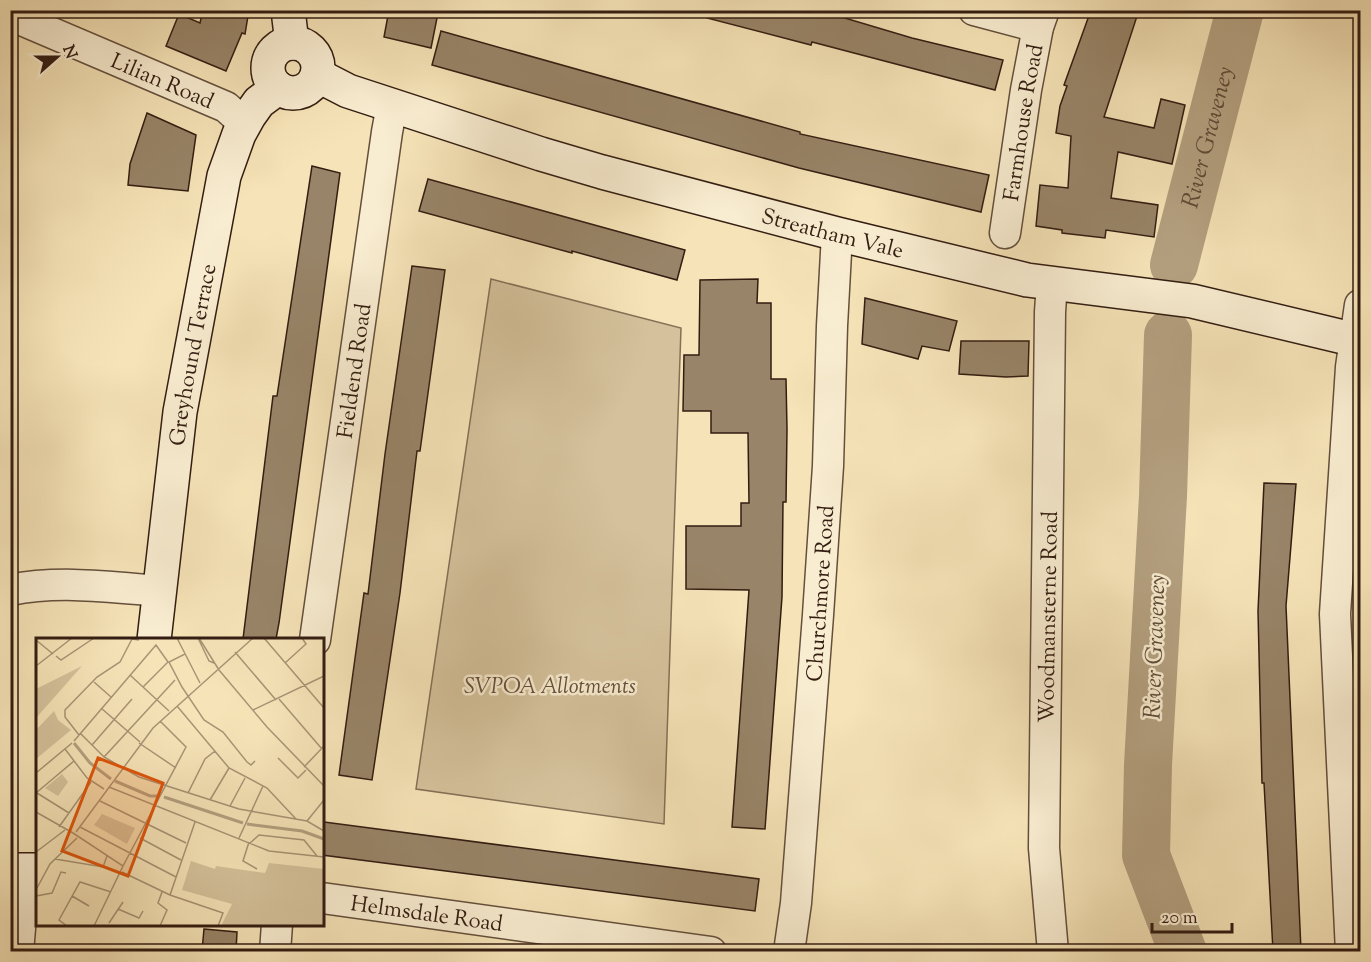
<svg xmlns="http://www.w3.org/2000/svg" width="1371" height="962" font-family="'Sorts Mill Goudy',serif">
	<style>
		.green { fill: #d5c29c; stroke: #847057; stroke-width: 1.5 }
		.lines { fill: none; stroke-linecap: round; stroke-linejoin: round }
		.river { stroke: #b4a080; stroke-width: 48 }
		.building { fill: #988468; stroke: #331d12; stroke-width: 1.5 }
		.street-casing { stroke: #644f3c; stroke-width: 33 }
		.secondary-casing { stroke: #331d12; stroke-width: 36 }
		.street { stroke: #f9edd1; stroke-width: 30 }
		.secondary { stroke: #f9edd1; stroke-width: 33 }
		.labels { text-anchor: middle; stroke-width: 5; stroke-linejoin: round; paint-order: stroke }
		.street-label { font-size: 22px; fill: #331d12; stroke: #f9edd1 }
		.park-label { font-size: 22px; font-style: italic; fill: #644f3b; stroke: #f9edd1 }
		.water-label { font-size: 24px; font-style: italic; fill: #604b38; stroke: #f9edd1 }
		.inset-river { fill: none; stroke: #b4a080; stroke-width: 3 }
		.inset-road { fill: none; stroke: #a89476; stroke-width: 1.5 }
		.view { fill: #df560c; fill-opacity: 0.15; stroke: #df560c; stroke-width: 3 }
		.inset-edge { fill: none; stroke: #331d12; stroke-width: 3 }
	</style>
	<rect width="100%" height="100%" fill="#f6e4b8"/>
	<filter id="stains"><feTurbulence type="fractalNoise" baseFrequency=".00333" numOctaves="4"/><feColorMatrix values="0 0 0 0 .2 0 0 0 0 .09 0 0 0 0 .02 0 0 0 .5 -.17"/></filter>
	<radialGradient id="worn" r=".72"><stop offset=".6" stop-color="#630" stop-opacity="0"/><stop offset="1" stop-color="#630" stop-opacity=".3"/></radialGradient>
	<polygon class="green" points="491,279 681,328 664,824 416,789"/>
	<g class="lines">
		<g class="river">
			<path id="s1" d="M1174,265l66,-255"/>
			<polyline points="1168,335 1163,496 1148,765 1146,855 1183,952"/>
		</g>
	</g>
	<g class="building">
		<polygon points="203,10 249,10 245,34 242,33 226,71 166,46 179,14 200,23"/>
		<polygon points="389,10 415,10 415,13 437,18 431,48 384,37"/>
		<polygon points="708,10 818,10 912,38 1003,60 995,90 812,42 811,45 707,18"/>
		<polygon points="1091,10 1139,10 1104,117 1154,128 1161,99 1185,105 1172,164 1118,152 1111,198 1158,205 1154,237 1106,230 1105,238 1062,233 1062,230 1036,226 1040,185 1068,188 1071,136 1056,133 1060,106 1067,86 1064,85"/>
		<polygon points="441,31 800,132 800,134 989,175 981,212 799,168 432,65"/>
		<polygon points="147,113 196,135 188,191 128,185 130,164"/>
		<polygon points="312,166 340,173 279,623 276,639 243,639 273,396 277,396"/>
		<polygon points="428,179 685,250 677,280 572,251 572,253 419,211"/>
		<polygon points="412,266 445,270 420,451 417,451 400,593 372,780 339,775 364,593 368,594 385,454"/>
		<polygon points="758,279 757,303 771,303 771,379 786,379 787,429 786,502 783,502 782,597 765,829 732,827 749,590 686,589 686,526 741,526 741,503 749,503 748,433 711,433 711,411 683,411 684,355 699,355 700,280"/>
		<polygon points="865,298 957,321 949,351 922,346 918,359 862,344"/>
		<polygon points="961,341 1029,341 1028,376 1006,377 959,374"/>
		<polygon points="1264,483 1296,484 1286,606 1301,951 1273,951 1264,783 1262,783 1258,611"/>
		<polygon points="324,822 759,879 755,911 322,855"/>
		<polygon points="204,929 237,932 236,951 202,951"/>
	</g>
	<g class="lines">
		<defs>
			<g id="street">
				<polyline points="974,10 1038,27"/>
				<path id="s2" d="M10,15l216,92 19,17"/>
				<path id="s3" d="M1005,233l21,-143 12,-63 6,-17"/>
				<polyline points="1052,283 1050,312 1044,848 1053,952"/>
				<path d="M10,590c49,-10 100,-3 149,1"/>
				<path id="s4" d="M315,640l72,-508 5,-27"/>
				<path id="s5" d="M322,898l389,54"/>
				<polyline points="18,952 25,870"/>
				<polyline points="275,952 277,924"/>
				<path id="s6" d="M789,952l7,-49 22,-288 10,-149 4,-140 5,-92"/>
				<polyline points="1351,952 1335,614 1351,367 1360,305"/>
			</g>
			<g id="secondary">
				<polyline points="288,10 292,43"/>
				<circle cx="293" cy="68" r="25"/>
				<path id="s7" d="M317,75l31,16 193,63 61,18 235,62 190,46 165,21 168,40"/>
				<path id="s8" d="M154,640l26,-228 44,-236 15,-42 10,-18 10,-14 19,-14"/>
				<polyline points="10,870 38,870"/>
			</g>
		</defs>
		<use href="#street" class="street-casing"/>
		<use href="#secondary" class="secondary-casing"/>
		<use href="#street" class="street"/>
		<use href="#secondary" class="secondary"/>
	</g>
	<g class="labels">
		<g class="street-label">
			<text dy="8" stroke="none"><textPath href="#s2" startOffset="166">Lilian Road</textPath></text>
			<text dy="8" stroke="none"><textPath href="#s3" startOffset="112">Farmhouse Road</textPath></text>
			<text dy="8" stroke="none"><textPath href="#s7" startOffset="540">Streatham Vale</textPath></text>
			<text dy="8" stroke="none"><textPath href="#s8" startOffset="288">Greyhound Terrace</textPath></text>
			<text dy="8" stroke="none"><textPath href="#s4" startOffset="272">Fieldend Road</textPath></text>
			<text dy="8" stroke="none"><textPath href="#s6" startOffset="360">Churchmore Road</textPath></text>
			<text transform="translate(1047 617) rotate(-89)" y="8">Woodmansterne Road</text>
			<text dy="8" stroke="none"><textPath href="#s5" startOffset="106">Helmsdale Road</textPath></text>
		</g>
		<g class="park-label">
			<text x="550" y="693">SVPOA Allotments</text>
		</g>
		<g class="water-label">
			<text dy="8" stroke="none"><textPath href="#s1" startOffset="132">River Graveney</textPath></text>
			<text transform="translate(1154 647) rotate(-88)" y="8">River Graveney</text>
		</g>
	</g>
	<g transform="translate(36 638)">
		<rect width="288" height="288" fill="#f6e4b8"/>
		<path d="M46,28l-46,52v-29zM18,73l4,9 13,10 -35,29v-29zM26,136l6,8 -10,14 -13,-8zM66,176l33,14 -8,16 -33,-19zM155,223l24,8 1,-3 49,7 4,-10 55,6v57h-103l11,-22 -50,-14z" fill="#d5c29c"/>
		<path class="inset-river" d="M38,105l16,20 21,16M79,143l35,15h10M128,159l79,26M211,186l55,7 22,8"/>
		<path class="inset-road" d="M141,0l23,45M162,0l11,23 5,2M163,0l20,32 48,57 57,59M228,0l60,70M0,2l17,14M199,14l41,48M149,16l-16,8 13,25 22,33 19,12 24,30 4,3 4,-4M20,18l5,4 33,-22M249,25l21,-19 -4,-6M0,28l36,-28M94,37l39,36M58,44l17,15M243,61l43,50M141,68l52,62 38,20 29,31M65,70l39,34M217,72l71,-34M44,95l24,24 35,20 100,32 68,12 17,10M43,97l-14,-18v-7l32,-33 23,-15 12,-23 7,1M38,103l82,-96 12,17 -25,25M103,105l37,25M56,107l40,-46M29,111l22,29 17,11M68,119l71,-77M242,120l20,20 8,-8M268,129l20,-21M0,135l36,-30M73,149l160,64 55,6M0,155l38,-32M1,155l32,20M152,155l17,-34 10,-8M174,162l19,-32M64,163l86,42M194,168l15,-28M0,174l37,21M271,183l17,-21M23,189l32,-45M44,189l96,50M40,194l77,-104 100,-90M37,195l50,33 -29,60M104,200l41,22M203,200l24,-52M213,204l-6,19 14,8M214,205l9,-8 45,5 13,16M0,214l29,-22M19,221l48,8 4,-11M87,228l63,-119 -26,-26M86,234l48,23 53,18 -5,13M1,250l13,-24 27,-26M134,257l25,-73M0,258l16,-3 9,-21 5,1M36,258l17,10 -7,-4M82,271l21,9 4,-7M73,285l14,-21M31,288l-8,-6 21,-38 31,10M124,288l7,-16 -9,-7 4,-11"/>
		<path class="view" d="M62,120l65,25 -35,93 -66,-25z"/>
		<rect width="288" height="288" class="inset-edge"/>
	</g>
	<rect width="1371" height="962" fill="none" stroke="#f6e4b8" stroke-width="36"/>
	<rect x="12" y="12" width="1347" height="938" fill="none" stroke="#331d12" stroke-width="3"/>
	<rect x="18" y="18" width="1335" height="926" fill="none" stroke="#331d12" stroke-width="1.5"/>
	<g transform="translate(57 57) rotate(69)" stroke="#f9edd1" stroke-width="4.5" paint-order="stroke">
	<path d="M0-4.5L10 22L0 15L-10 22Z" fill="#331d12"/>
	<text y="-9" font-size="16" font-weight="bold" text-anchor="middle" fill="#331d12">N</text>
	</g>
	<path d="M1152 923v9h80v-9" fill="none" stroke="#331d12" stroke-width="3"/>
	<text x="1161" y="923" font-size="18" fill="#331d12" stroke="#f9edd1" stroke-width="4.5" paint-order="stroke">20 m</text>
	<rect width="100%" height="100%" filter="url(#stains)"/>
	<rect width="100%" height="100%" fill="url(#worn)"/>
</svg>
